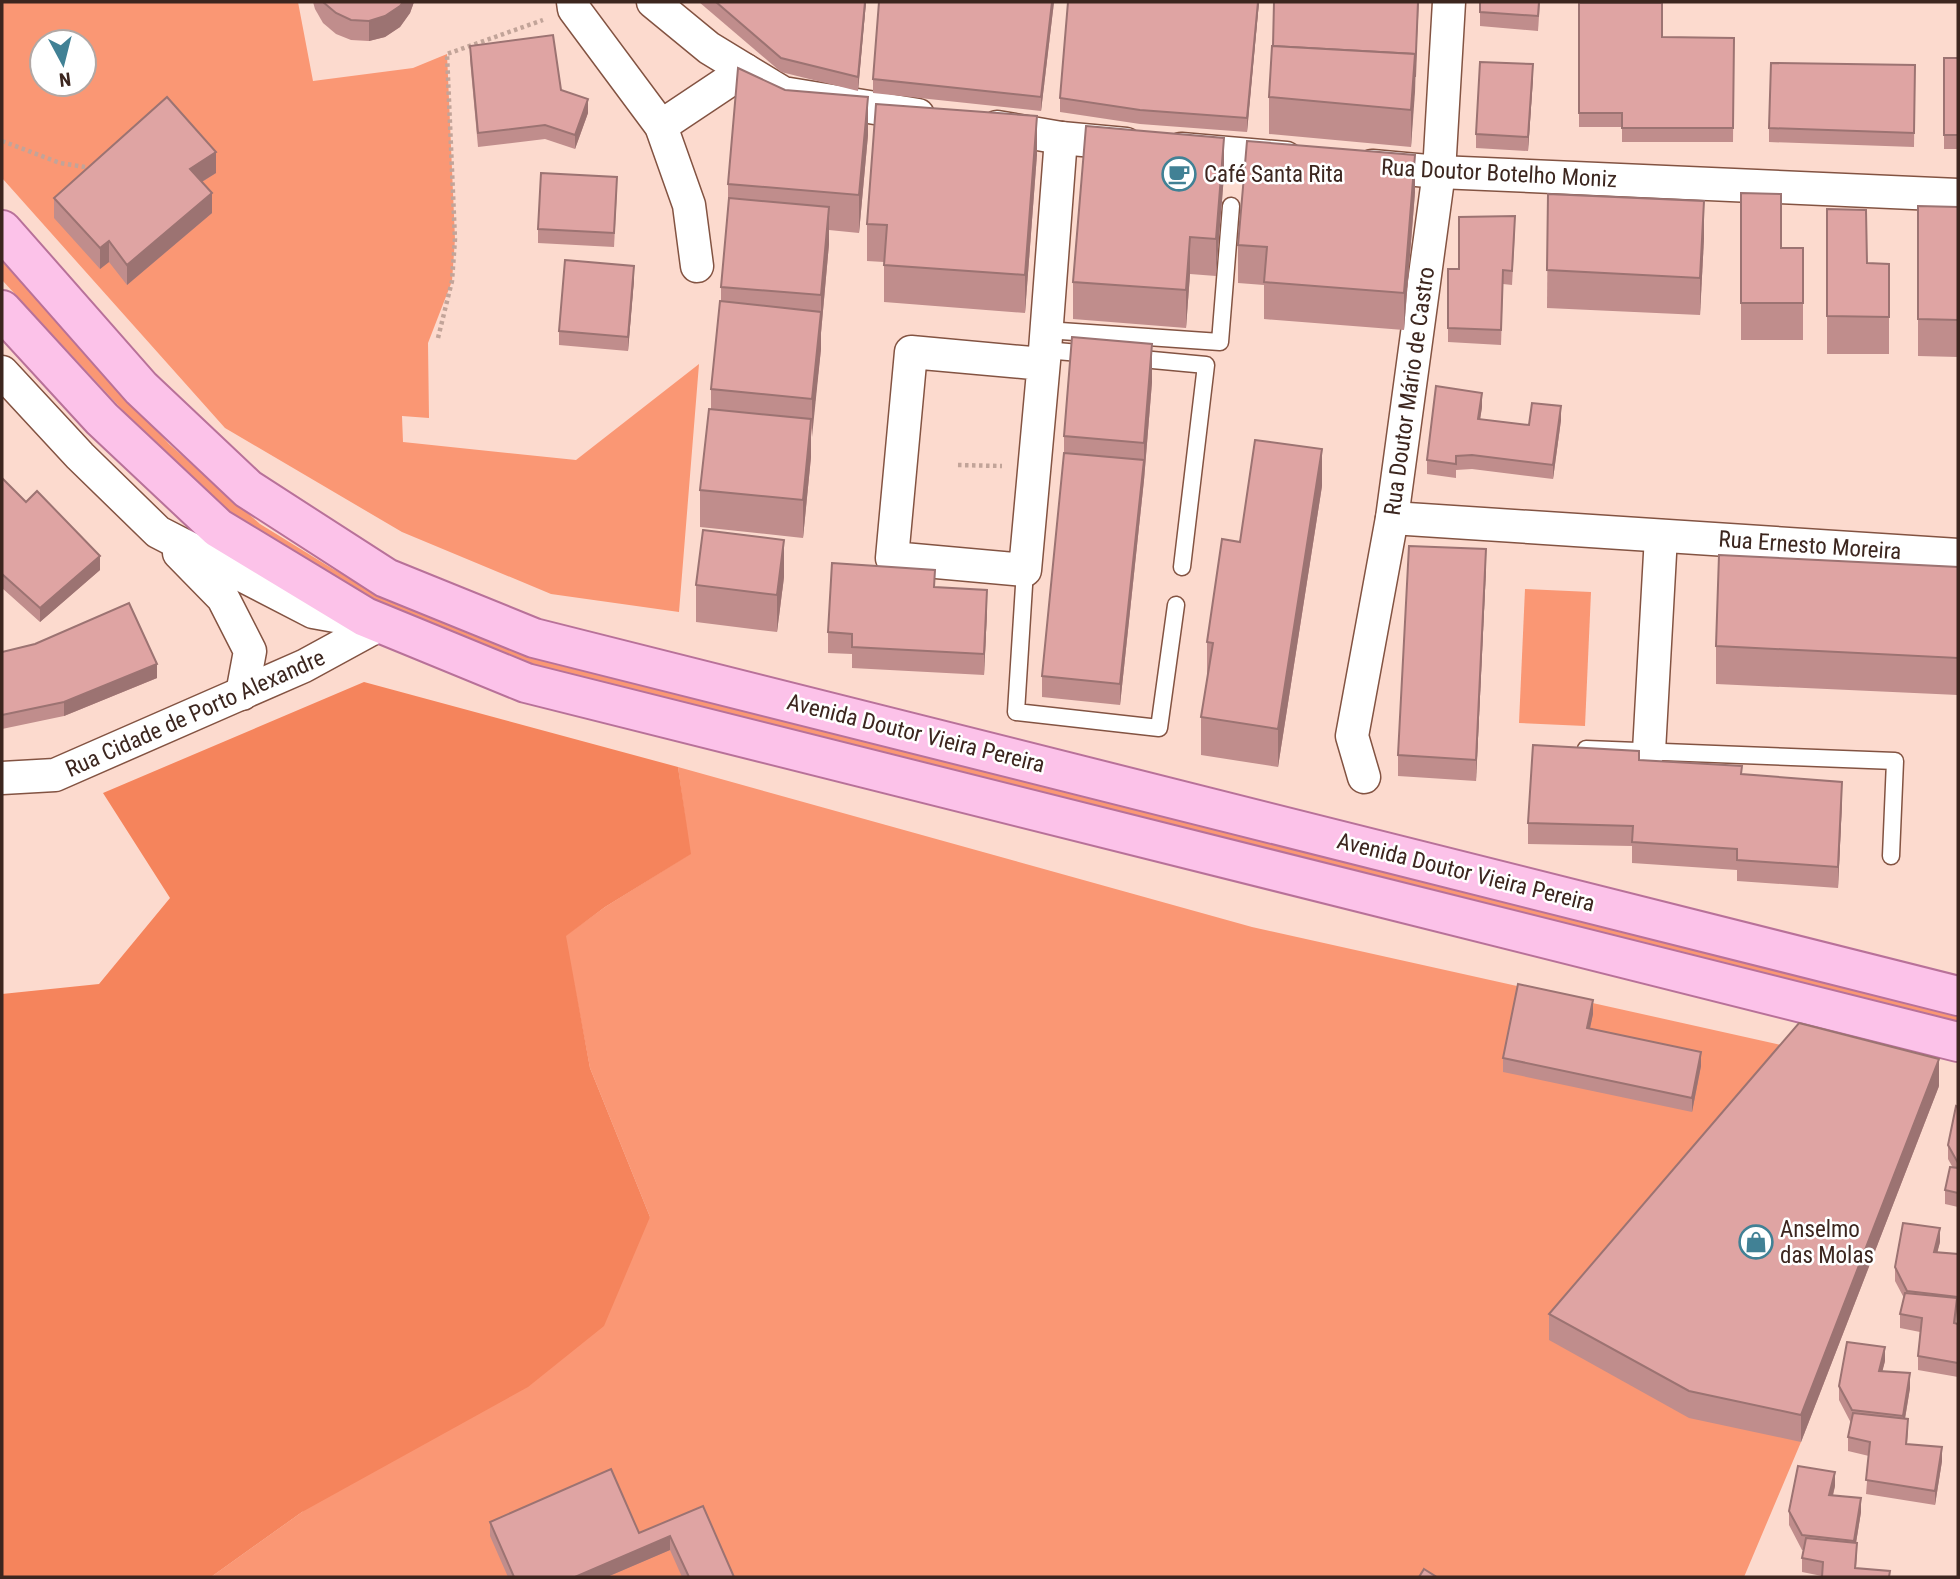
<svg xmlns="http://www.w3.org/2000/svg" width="1960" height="1579" font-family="'Roboto Condensed',sans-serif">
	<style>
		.green { fill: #fa9774; fill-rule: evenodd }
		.forest { fill: #f5845c }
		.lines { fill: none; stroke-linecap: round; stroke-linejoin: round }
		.service-casing { stroke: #835342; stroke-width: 19 }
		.minor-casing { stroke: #835342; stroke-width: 35 }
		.primary-casing { stroke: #b87199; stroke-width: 42 }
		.path { stroke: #c2a499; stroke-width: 4.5; stroke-dasharray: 3.5 3.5; stroke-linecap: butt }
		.service { stroke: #fff; stroke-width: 16 }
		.minor { stroke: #fff; stroke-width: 32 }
		.primary { stroke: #fcc2e9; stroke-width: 38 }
		.wall { fill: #c08d8c }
		.shaded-wall { fill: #9c7372 }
		.building { fill: #dfa4a3; stroke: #9c7372; stroke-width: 2 }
		.labels { text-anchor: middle; stroke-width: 5; stroke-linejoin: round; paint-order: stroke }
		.street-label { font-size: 23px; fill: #3c261f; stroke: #fff }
		.poi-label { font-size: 23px; fill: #3c261f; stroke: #fff; text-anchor: start }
	</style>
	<rect width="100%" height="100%" fill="#fcdace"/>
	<g class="green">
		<path d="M2,2h296l15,79 100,-13 34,-14 8,185 -3,42 -24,62 1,75 -27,-2 1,26 173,18 123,-96 -20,248 -128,-18 -149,-62 -177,-104 -223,-250zM42,42h42v42h-42z"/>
		<polygon points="2,260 169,444 260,524 333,569 408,608 472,635 554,664 1958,1015 1958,1028 549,672 448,637 342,586 256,534 165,456 2,280"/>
		<polygon points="1525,589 1591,592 1585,726 1519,723"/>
		<polygon points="678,767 1252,927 1799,1049 1801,1442 1744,1577 211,1577 302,1512 650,1217 590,1068 565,936 605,907 690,854"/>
	</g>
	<polygon class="forest" points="364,682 678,767 691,854 605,907 566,936 590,1068 650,1217 604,1326 528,1387 302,1512 211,1577 2,1577 2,994 99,984 170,898 103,793"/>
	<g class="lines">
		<defs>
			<g id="service">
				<polyline points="1046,330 1220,342 1231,206"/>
				<polyline points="1045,350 1091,354"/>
				<polyline points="1131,358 1206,365 1182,567"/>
				<polyline points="1025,570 1016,712 1159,728 1176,605"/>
				<polyline points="1586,749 1895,761 1891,856"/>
			</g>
			<g id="minor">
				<polyline points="573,2 574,9 661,126 689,205 697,266"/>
				<polyline points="653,2 709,48 783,93 918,115"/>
				<polyline points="661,126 745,70"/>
				<polyline points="997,127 1061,138 1126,144"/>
				<polyline points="1181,149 1286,158"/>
				<polyline points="1372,166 1439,172 1958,195"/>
				<polyline points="1043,364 911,352 892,558 1025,570 1045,350 1061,138"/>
				<polyline points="2,372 80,456 158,532 313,612 363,621"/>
				<polyline points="1392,518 1958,555"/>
				<polyline points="179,553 223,598 250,651 242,694"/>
				<polyline points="1649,751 1661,536"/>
				<polyline points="1364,777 1352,736 1392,518 1439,172 1449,2"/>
				<polyline points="2,778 55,775 304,666 381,624"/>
			</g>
			<g id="primary">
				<polyline points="2,230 141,388 248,489 386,578 534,638 1958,996"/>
				<polyline points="2,310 102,419 218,528 365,617 526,683 1958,1042"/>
			</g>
		</defs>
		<use href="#service" class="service-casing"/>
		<use href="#minor" class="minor-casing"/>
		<use href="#primary" class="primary-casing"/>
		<g class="path">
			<polyline points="2,141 60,163 85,167"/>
			<polyline points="438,338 452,281 455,239 447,54 543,20"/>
			<polyline points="958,465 1002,466"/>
		</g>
		<use href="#service" class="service"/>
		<use href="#minor" class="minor"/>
		<use href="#primary" class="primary"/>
	</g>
	<g class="wall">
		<polygon points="313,2 414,2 410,13 400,27 385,37 369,41 351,40 336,34 323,23 315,9"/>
		<polygon points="699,2 866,2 858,91 781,72"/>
		<polygon points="879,2 1054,2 1041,111 873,93 873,79"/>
		<polygon points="1259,2 1247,132 1140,124 1060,112 1060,98"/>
		<polygon points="1419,2 1411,147 1269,134 1269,97"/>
		<polygon points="1540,2 1538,31 1480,26 1480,12"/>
		<polygon points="1579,3 1662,37 1734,38 1733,142 1622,142 1622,127 1579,127"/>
		<polygon points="470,46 561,90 588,113 575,149 545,139 478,147 470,60"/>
		<rect x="1944" y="58" width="14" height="91"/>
		<polygon points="1915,65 1914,147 1769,142 1769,128"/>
		<polygon points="1533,78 1528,151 1476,148 1476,134"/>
		<polygon points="868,135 859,233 829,230 829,244 821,333 821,349 811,437 811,457 803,538 700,527 700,490 711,410 711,389 721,301 721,287 728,207 728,184"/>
		<polygon points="1037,154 1025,313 884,302 884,262 867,261 867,224"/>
		<polygon points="216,173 202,182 212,213 127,285 109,262 100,269 54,218 54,198"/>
		<polygon points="1224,175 1216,276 1190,274 1186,328 1073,319 1073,282"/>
		<polygon points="617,191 614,247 538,243 538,229"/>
		<polygon points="1415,192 1404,330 1264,319 1264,285 1238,283 1238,245"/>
		<polygon points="1741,193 1781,248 1803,248 1803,340 1741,340"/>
		<polygon points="1548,194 1704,238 1700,315 1547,308"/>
		<polygon points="1918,206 1958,207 1958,357 1918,356"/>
		<polygon points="1827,209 1867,263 1889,264 1889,354 1827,354"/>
		<polygon points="1515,230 1512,285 1503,284 1501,345 1448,342 1448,269 1459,269"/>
		<polygon points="634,280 628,351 559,345 559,331"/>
		<polygon points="1152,382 1144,480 1120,705 1042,697 1042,676 1064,453 1064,436"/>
		<polygon points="1482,407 1480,419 1529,425 1561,420 1553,479 1472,469 1456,470 1456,478 1427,474 1427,460"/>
		<polygon points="2,478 26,502 100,570 40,622 2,588"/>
		<polygon points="1322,486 1278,767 1201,755 1201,717 1207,680 1207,642 1240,542"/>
		<polygon points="1958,567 1958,695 1716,684 1716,646"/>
		<polygon points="1486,569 1476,781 1398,776 1398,755"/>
		<polygon points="784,577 777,632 696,622 696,585"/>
		<polygon points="935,587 987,611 984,675 852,668 852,654 828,653 828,632"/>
		<polygon points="2,652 157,678 64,716 2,729"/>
		<polygon points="1639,760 1742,774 1842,802 1838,888 1737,881 1737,870 1632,863 1632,846 1528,844 1528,823"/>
		<polygon points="1593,1014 1590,1028 1701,1066 1692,1112 1503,1072 1503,1058"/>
		<polygon points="1939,1086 1801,1442 1689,1418 1549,1340 1549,1314"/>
		<polygon points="1958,1107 1958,1207 1945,1204 1945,1190 1953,1168 1948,1159 1948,1145"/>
		<polygon points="1940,1242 1937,1252 1958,1254 1958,1311 1957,1310 1956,1323 1958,1324 1958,1377 1918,1370 1918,1356 1920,1332 1900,1328 1900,1314 1904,1298 1895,1281 1895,1267"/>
		<polygon points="1885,1361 1882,1371 1910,1388 1905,1419 1908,1433 1907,1444 1942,1461 1935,1505 1866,1494 1869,1456 1848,1451 1848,1437 1851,1423 1839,1400 1839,1386"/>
		<polygon points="1835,1486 1833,1496 1861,1512 1856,1543 1857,1557 1856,1568 1890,1577 1822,1576 1802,1572 1802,1558 1803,1550 1802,1550 1789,1525 1789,1511"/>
		<polygon points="703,1506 734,1577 682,1577 670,1550 607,1577 508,1577 490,1536 490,1522 639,1533"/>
	</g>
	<g class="shaded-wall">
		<polygon points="403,2 414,2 410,13 400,27 385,37 369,41 369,21"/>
		<polygon points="865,2 866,2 858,91 858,77"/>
		<polygon points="1052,2 1054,2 1041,111 1041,97"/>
		<polygon points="1258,2 1259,2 1247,132 1247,118"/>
		<polygon points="1418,2 1415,92 1411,147 1411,110"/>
		<polygon points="1533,64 1533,78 1528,151 1528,137"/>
		<polygon points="868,97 868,135 859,233 859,195"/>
		<polygon points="588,99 588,113 575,149 575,135"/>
		<polygon points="1037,116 1037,154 1025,313 1025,275"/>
		<polygon points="1224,138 1224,175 1216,276 1216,239"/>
		<polygon points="216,152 216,173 190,189 190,169"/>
		<polygon points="1415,155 1415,192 1404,330 1404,293"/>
		<polygon points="212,193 212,213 127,285 127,265"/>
		<polygon points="1704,201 1704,238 1700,315 1700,278"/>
		<polygon points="829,207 829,244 821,333 821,295"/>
		<polygon points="1190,237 1190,274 1186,328 1186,290"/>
		<polygon points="109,241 109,262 100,269 100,248"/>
		<polygon points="634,266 634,280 628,351 628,337"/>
		<polygon points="821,312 821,349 812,437 812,399"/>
		<polygon points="1152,344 1152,382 1144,480 1144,443"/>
		<polygon points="1482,393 1482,407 1478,433 1478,419"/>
		<polygon points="1561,406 1561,420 1553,479 1553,465"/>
		<polygon points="811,419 811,457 803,538 803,500"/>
		<polygon points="1322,449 1322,486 1278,767 1278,729"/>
		<polygon points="1144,460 1144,480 1120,705 1120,684"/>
		<polygon points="784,540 784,577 777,632 777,595"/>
		<polygon points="1486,549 1486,569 1476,781 1476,760"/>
		<polygon points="100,556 100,570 40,622 40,608"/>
		<polygon points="987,590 987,611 984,675 984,654"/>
		<polygon points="157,664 157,678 64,716 64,702"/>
		<polygon points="1842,782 1842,802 1838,888 1838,867"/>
		<polygon points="1593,1000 1593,1014 1587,1042 1587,1028"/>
		<polygon points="1701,1052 1701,1066 1692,1112 1692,1098"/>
		<polygon points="1939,1059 1939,1086 1801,1442 1801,1415"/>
		<polygon points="1940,1228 1940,1242 1934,1266 1934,1252"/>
		<polygon points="1885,1347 1885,1361 1879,1385 1879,1371"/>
		<polygon points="1910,1373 1910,1388 1903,1430 1903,1416"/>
		<polygon points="1942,1447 1942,1461 1935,1505 1935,1491"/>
		<polygon points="1835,1472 1835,1486 1829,1509 1829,1495"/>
		<polygon points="1861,1498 1861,1512 1854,1555 1854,1541"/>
		<polygon points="670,1536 670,1550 607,1577 575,1577"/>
	</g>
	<g class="building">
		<polygon points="323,2 403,2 400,6 385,16 369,21 351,20 336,13"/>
		<polygon points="716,2 865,2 858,77 781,58"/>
		<polygon points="879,2 1052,2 1041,97 873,79"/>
		<polygon points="1068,2 1258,2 1247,118 1140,110 1060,98"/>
		<polygon points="1274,2 1418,2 1415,77 1415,54 1273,46"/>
		<polygon points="1480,2 1539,2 1538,16 1480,12"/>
		<polygon points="1579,3 1662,3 1662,37 1734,38 1733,128 1622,128 1622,113 1579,113"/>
		<polygon points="553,35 561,90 588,99 575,135 545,125 478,133 470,46"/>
		<polygon points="1272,46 1415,54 1411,110 1269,97"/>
		<rect x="1944" y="58" width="14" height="77"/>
		<polygon points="1480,62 1533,64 1528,137 1476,134"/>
		<polygon points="1771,63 1915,65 1914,133 1769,128"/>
		<polygon points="738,68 785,90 868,97 859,195 728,184"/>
		<polygon points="167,97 216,152 190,169 212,193 127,265 109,241 100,248 54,198"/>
		<polygon points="876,104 1037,116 1025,275 884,265 887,225 867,224"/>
		<polygon points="1086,126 1224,138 1216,239 1190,237 1186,290 1073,282"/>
		<polygon points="1247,141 1415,155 1404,293 1264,282 1267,247 1238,245"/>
		<polygon points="541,173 617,177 614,233 538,229"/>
		<polygon points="1741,193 1781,194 1781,248 1803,248 1803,303 1741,303"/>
		<polygon points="1548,194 1704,201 1700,278 1547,270"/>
		<polygon points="729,198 829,207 821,295 721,287"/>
		<polygon points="1918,206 1958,207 1958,320 1918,319"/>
		<polygon points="1827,209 1866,210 1867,263 1889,264 1889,317 1827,316"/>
		<polygon points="1515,216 1512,271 1503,270 1501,330 1448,328 1448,269 1459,269 1459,217"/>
		<polygon points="565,260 634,266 628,337 559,331"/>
		<polygon points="720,301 821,312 812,399 711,389"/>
		<polygon points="1072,337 1152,344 1144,443 1064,436"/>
		<polygon points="1436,386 1482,393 1478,419 1529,425 1532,403 1561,406 1553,465 1472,455 1456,456 1456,464 1427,460"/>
		<polygon points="709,409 811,419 803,500 700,490"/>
		<polygon points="1255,440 1322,449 1278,729 1201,717 1213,643 1207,642 1222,539 1240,542"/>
		<polygon points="1064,453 1144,460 1120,684 1042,676"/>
		<polygon points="2,478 26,502 37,491 100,556 40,608 2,574"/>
		<polygon points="703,530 784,540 777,595 696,585"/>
		<polygon points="1409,546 1486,549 1476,760 1398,755"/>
		<polygon points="1719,555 1958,567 1958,658 1716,646"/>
		<polygon points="832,563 935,570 934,587 987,590 984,654 852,647 852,634 828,632"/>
		<polygon points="129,603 157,664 64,702 2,715 2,652 35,644"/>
		<polygon points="1533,745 1639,751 1639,760 1742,766 1741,774 1842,782 1838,867 1737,860 1737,849 1632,842 1633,826 1528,823"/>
		<polygon points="1518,984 1593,1000 1587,1028 1701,1052 1692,1098 1503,1058"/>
		<polygon points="1799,1023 1939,1059 1801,1415 1689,1391 1549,1314"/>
		<polygon points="1956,1106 1958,1107 1958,1163 1948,1145"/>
		<polygon points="1950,1167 1958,1168 1958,1193 1945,1190"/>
		<polygon points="1903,1223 1940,1228 1934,1252 1958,1254 1958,1297 1907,1291 1895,1267"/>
		<polygon points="1905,1293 1957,1298 1954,1323 1958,1324 1958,1363 1918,1356 1922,1318 1900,1314"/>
		<polygon points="1847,1342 1885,1347 1879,1371 1910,1373 1903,1416 1852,1410 1839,1386"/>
		<polygon points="1853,1413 1908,1419 1906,1444 1942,1447 1935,1491 1866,1480 1870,1442 1848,1437"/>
		<polygon points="1798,1466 1835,1472 1829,1495 1861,1498 1854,1541 1802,1535 1789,1511"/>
		<polygon points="611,1469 639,1533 703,1506 734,1577 689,1577 670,1536 575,1577 514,1577 490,1522"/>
		<polygon points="1806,1538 1857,1543 1855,1568 1890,1571 1889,1577 1822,1577 1823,1562 1802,1558"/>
		<polygon points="1424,1569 1435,1576 1434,1577 1419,1577"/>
	</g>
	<defs>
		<symbol id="cafe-ring" viewBox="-11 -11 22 22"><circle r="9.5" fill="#fff" stroke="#418195" stroke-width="1.5"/><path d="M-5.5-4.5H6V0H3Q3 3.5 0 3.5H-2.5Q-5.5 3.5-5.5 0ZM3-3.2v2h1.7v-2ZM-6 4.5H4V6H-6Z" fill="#418195"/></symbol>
		<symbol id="shop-ring" viewBox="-11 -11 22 22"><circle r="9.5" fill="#fff" stroke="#418195" stroke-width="1.5"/><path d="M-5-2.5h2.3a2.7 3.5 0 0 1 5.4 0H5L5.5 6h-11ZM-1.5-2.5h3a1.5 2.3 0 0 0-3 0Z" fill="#418195"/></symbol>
	</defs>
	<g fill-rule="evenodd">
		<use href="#cafe-ring" x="1160" y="155" width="38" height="38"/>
		<use href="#shop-ring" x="1737" y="1223" width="38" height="38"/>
	</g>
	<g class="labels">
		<g class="street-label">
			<text transform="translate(1499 173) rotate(3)" y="8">Rua Doutor Botelho Moniz</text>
			<text transform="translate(1409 391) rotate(-82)" y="8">Rua Doutor Mário de Castro</text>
			<text transform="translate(1810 545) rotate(4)" y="8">Rua Ernesto Moreira</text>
			<text transform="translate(195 713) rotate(-24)" y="8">Rua Cidade de Porto Alexandre</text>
			<text transform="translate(916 733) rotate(14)" y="8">Avenida Doutor Vieira Pereira</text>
			<text transform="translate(1466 872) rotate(14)" y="8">Avenida Doutor Vieira Pereira</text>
		</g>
		<g class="poi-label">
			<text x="1204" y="182">Café Santa Rita</text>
			<text x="1780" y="1237">Anselmo<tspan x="1780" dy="26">das Molas</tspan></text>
		</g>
	</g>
	<rect width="1960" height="1579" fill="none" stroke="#3c261f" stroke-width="7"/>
	<g transform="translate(63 63) rotate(173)"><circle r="33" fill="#ffffff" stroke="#b1a8a5" stroke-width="2"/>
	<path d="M0-5L12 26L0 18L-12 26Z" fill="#418195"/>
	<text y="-10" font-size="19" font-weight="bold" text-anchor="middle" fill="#3c261f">N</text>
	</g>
</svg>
